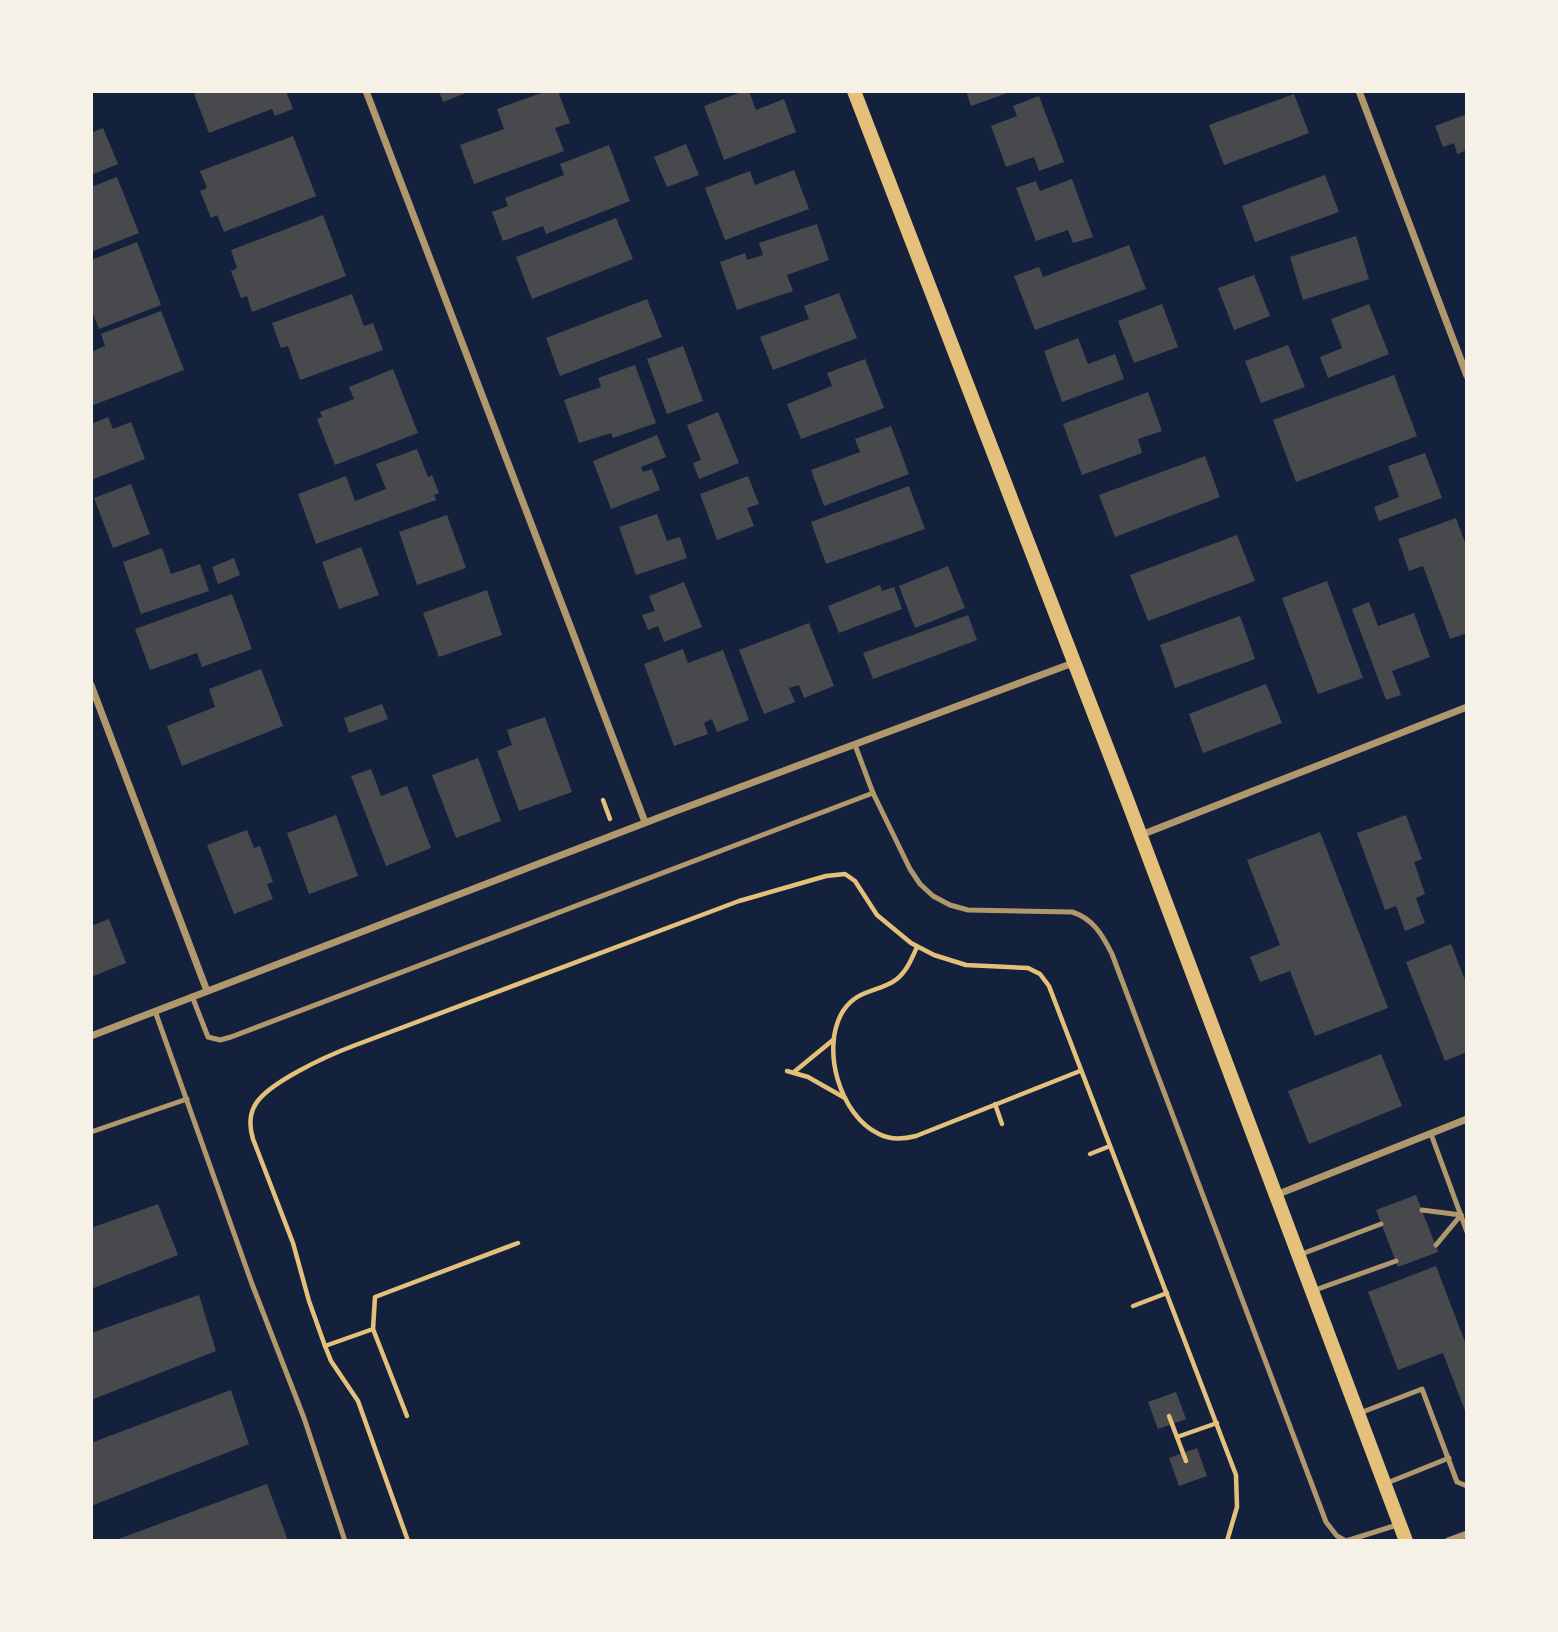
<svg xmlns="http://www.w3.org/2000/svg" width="1558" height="1632" font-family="Inter,sans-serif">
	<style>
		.building { fill: #48494c }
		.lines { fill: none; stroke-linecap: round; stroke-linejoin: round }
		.path { stroke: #e5c07b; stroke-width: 4.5 }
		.service { stroke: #b1986c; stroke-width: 5 }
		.minor { stroke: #b1986c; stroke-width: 7 }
		.secondary { stroke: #e5c07b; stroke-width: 14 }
	</style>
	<rect width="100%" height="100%" fill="#14213d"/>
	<g class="building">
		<polygon points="201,91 286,91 293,109 275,116 272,109 209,133 194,94"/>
		<polygon points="439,91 471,91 443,102"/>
		<polygon points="547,91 558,91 570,123 555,128 564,151 474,184 460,145 504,129 497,109"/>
		<polygon points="744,91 749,91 756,110 784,99 796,132 724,160 704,106"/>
		<polygon points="966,91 1013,91 971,106"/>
		<polygon points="1294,94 1309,133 1224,165 1209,125"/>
		<polygon points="1039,96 1064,162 1039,171 1034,157 1006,167 991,126 1017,116 1013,106"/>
		<polygon points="1467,114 1467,150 1457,154 1454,143 1443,147 1435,126"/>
		<polygon points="103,128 118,164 91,175 91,133"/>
		<polygon points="293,136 316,196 224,232 217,215 211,218 200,191 207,188 200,171"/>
		<polygon points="686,144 699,175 667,187 654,157"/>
		<polygon points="609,145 630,201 546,234 543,226 503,241 492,212 508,206 505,198 564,175 560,164"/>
		<polygon points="794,170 809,209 725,240 705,188 750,171 755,185"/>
		<polygon points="1325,175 1339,212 1255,242 1242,206"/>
		<polygon points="117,177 139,233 91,252 91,187"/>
		<polygon points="1072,179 1093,237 1073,243 1068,230 1036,241 1016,188 1036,181 1040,191"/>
		<polygon points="323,215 346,276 252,312 247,296 241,298 231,271 237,268 231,250"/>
		<polygon points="616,218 633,259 532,299 516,257"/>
		<polygon points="817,224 829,260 787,275 793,291 737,310 720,262 745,253 747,260 763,255 759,243"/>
		<polygon points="1356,236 1369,279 1303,300 1290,257"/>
		<polygon points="137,242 161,305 99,329 93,314 91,315 91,260"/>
		<polygon points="1129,245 1146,289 1035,330 1014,276 1039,267 1043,277"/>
		<polygon points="1254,275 1270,316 1234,330 1218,288"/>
		<polygon points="839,293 857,338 773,370 760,337 809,319 804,306"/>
		<polygon points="352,294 364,326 373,323 383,350 300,380 288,346 281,348 272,323"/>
		<polygon points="647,299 662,337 560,376 546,338"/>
		<polygon points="1162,304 1178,347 1134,363 1118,321"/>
		<polygon points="1369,304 1389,354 1328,378 1320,357 1342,348 1331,319"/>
		<polygon points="161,311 184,370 91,406 91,352 105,346 101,334"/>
		<polygon points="1078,338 1088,364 1115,354 1124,379 1062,402 1044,351"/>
		<polygon points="1288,345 1305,387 1261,403 1245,361"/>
		<polygon points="683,346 703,401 667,414 647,359"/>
		<polygon points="865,359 884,408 801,439 787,404 832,386 827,373"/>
		<polygon points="635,365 656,423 613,438 611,433 579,443 564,400 601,387 598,378"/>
		<polygon points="393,369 418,433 335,465 317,419 322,417 320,412 354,399 349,387"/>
		<polygon points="1394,375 1417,436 1296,482 1273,420"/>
		<polygon points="1148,392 1162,431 1138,439 1142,453 1082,475 1063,424"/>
		<polygon points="718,412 739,463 699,479 693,463 701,460 687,425"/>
		<polygon points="108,417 113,429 131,422 145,459 91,480 91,424"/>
		<polygon points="891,426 909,474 824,506 811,470 860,452 855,439"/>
		<polygon points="657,435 666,457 641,467 643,472 652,469 660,490 611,509 593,461"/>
		<polygon points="417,449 428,477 432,475 439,493 434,495 436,500 316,544 298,494 346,476 355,501 386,489 376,464"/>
		<polygon points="1425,453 1442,498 1379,521 1374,507 1399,497 1388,466"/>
		<polygon points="1205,456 1220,497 1115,537 1099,495"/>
		<polygon points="748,476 759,504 747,508 754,526 717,540 700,494"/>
		<polygon points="131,484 150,534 113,548 94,498"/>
		<polygon points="909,486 925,529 826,564 811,522"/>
		<polygon points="657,514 667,541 680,537 687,558 636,575 619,527"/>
		<polygon points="447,515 466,568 417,585 399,532"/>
		<polygon points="1456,518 1467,548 1467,633 1450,639 1423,566 1409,571 1398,539"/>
		<polygon points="1237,535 1255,581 1148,621 1130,575"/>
		<polygon points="361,547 379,595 339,609 322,562"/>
		<polygon points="162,548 171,574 200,564 209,591 141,614 123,562"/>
		<polygon points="234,558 240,575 218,584 212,567"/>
		<polygon points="948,566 965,608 915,628 899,586"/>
		<polygon points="1327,581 1363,678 1318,694 1282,598"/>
		<polygon points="684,582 702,627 664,642 658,626 648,630 642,615 655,611 649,596"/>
		<polygon points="880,585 882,591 894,587 902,609 839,633 828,606"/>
		<polygon points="487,590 502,635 439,657 423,613"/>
		<polygon points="232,594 252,649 202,667 197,653 150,670 135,629"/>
		<polygon points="1369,602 1378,626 1414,613 1430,657 1392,671 1401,695 1386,700 1352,609"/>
		<polygon points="968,615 977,640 873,679 863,653"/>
		<polygon points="1240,616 1255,659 1175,688 1160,645"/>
		<polygon points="809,623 834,686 804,698 799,685 789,688 795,702 764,714 739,650"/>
		<polygon points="683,649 688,663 723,650 749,720 717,732 712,719 704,723 708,734 674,746 644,664"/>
		<polygon points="261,669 283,726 182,766 167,726 215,707 209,689"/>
		<polygon points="1266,684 1282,723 1203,753 1189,714"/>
		<polygon points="382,704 388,719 349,733 344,718"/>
		<polygon points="545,717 572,792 519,811 497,751 512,745 507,730"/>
		<polygon points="478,758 501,821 456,838 432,775"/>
		<polygon points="371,769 381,796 407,786 431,848 386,866 351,776"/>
		<polygon points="336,815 358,876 309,894 287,833"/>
		<polygon points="1406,815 1422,859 1414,862 1425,894 1416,898 1425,923 1405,931 1396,906 1385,910 1357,833"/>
		<polygon points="247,830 254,848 260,846 273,882 267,884 273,899 234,914 207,845"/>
		<polygon points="1320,832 1388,1008 1315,1036 1290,971 1260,982 1250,957 1280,945 1247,860"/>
		<polygon points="109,919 126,963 91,977 91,926"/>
		<polygon points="1451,944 1467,985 1467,1052 1445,1061 1406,962"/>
		<polygon points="1381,1054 1402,1106 1309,1144 1288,1091"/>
		<polygon points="1416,1195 1438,1252 1398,1267 1376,1210"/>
		<polygon points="158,1204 178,1255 91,1289 91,1228"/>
		<polygon points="1436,1266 1465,1342 1467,1341 1467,1416 1443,1353 1398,1370 1368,1292"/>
		<polygon points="199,1295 216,1351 91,1400 91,1333"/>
		<polygon points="231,1390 249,1444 91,1506 91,1443"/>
		<polygon points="1176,1392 1186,1419 1158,1429 1148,1402"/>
		<polygon points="1197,1448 1207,1476 1179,1486 1169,1458"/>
		<polygon points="267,1484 287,1538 280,1541 113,1541"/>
	</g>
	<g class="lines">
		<g class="path">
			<polyline points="603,800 610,819"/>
			<path d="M917,947c-5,11 -10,24 -20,32 -18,14 -39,9 -54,32 -23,37 -3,105 36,123 11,6 25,5 37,2l164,-65"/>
			<polyline points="787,1071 808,1077 845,1098"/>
			<polyline points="794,1072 833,1040"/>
			<polyline points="995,1104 1002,1124"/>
			<polyline points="1090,1154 1110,1146"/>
			<polyline points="1133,1306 1167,1293"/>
			<polyline points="373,1329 407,1416"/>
			<polyline points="325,1346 373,1329 375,1297 518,1243"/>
			<polyline points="1169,1416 1186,1461"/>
			<polyline points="1177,1437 1217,1423"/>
			<path d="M408,1541l-50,-140 -27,-40 -6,-15 -16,-45 -16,-58 -40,-104c-3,-10 -4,-22 1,-32 10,-23 75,-52 99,-61l386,-145 87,-25 19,-2 10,7 22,34 34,28 23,12 32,10 62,3 12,6 9,12 187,489 1,32 -10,34"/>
		</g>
		<g class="service">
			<path d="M855,745l18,48 37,76 10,15 13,12 17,9 18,5 104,2c21,6 31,24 40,42l214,568 11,14 9,5 54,-17"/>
			<polyline points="192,996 208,1037 220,1040 231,1037 873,793"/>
			<polyline points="155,1011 252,1284 304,1418 345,1541"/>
			<polyline points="91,1132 187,1099"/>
			<polyline points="1431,1134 1467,1232"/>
			<polyline points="1422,1210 1461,1215"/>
			<polyline points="1436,1245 1461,1215"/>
			<polyline points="1299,1255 1381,1224"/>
			<polyline points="1315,1290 1396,1261"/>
			<polyline points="1360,1413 1422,1389 1457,1482 1467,1486"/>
			<polyline points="1387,1483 1449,1458"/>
		</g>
		<g class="minor">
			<polyline points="366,91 645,822"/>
			<polyline points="1359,91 1467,376"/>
			<polyline points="91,685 207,991"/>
			<polyline points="1141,835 1467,707"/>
			<polyline points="91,1036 676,811 1073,663"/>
			<polyline points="1276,1195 1467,1119"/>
			<polyline points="1448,1541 1467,1534"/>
		</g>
		<polyline class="secondary" points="854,91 1128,802 1406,1541"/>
	</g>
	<rect width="1558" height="1632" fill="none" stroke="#f6f1e7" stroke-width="186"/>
</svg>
